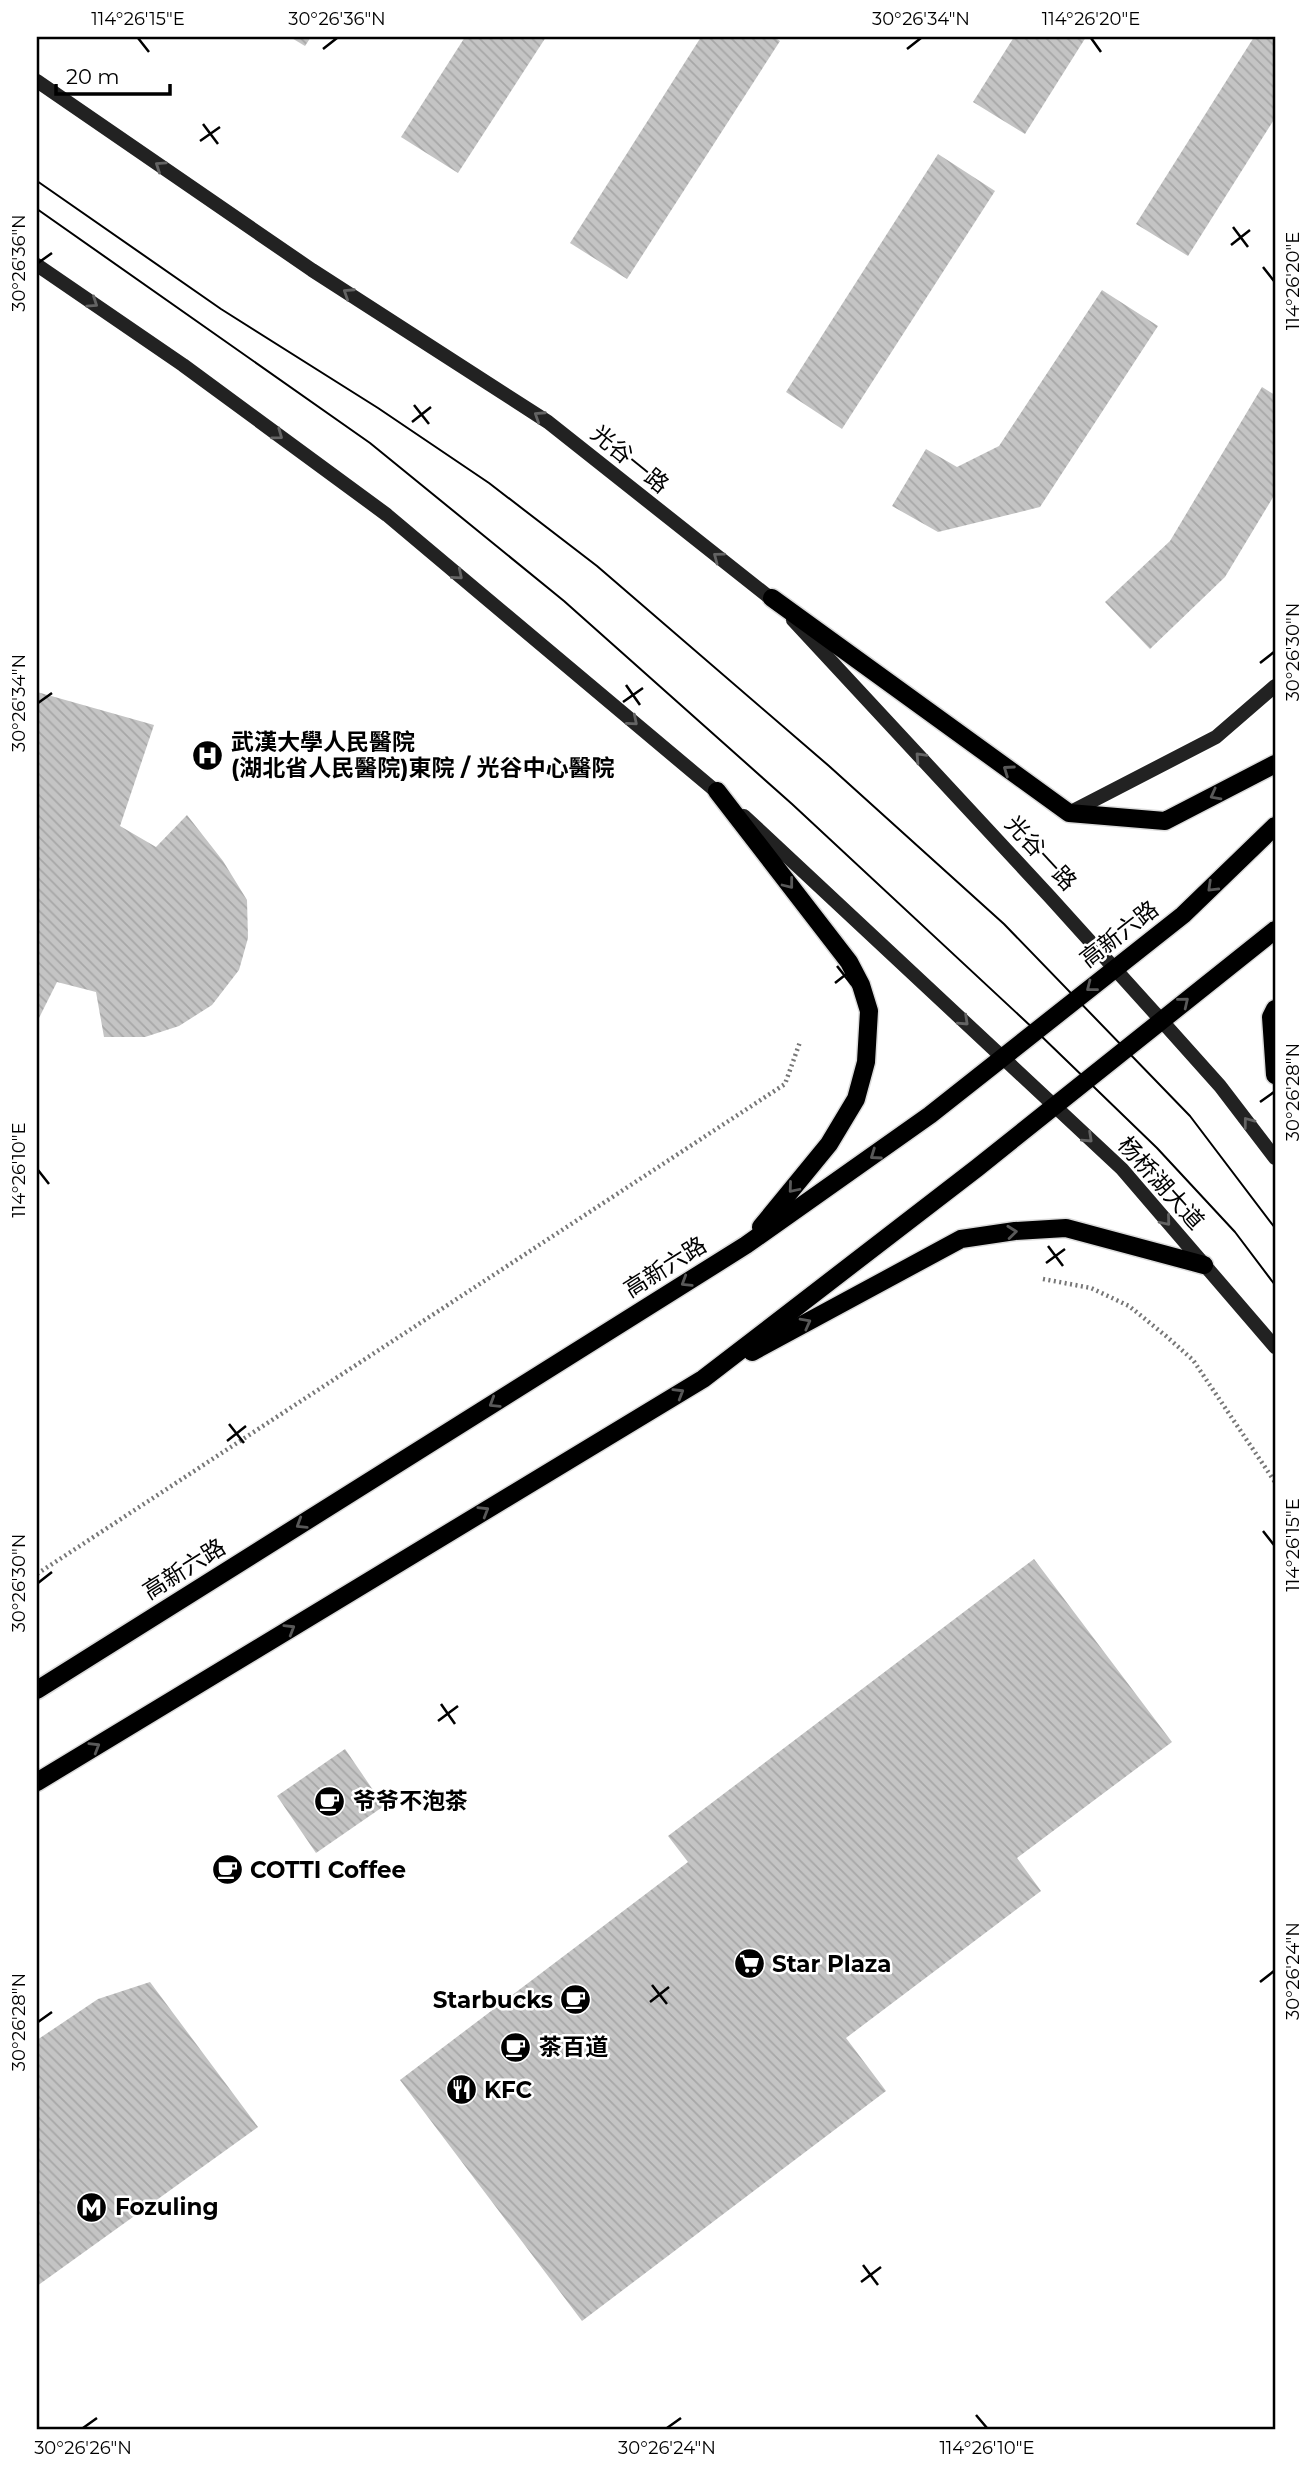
<svg xmlns="http://www.w3.org/2000/svg" width="1312" height="2467" font-family="Montserrat,'Noto Sans SC',sans-serif">
	<style>
		.building { fill: url(#building-back-hatch) }
		.lines { fill: none; stroke-linecap: round; stroke-linejoin: round }
		.primary-casing { stroke: #dbdbdb; stroke-width: 21 }
		.path { stroke: #777; stroke-width: 4.5; stroke-dasharray: 2 3.5; stroke-linecap: butt }
		.secondary { stroke: #222; stroke-width: 14 }
		.primary { stroke: #000; stroke-width: 18 }
		.tram { stroke: #000; stroke-width: 2 }
		.oneway { stroke: #646464 }
		.oneway2 { stroke: #595959 }
		.ticks { fill: none; stroke: #000; stroke-width: 2.5 }
		.labels { text-anchor: middle; stroke-width: 5; stroke-linejoin: round; paint-order: stroke }
		.street-label { font-size: 23px; fill: #000; stroke: #fff }
		.poi-label { font-size: 23px; font-weight: bold; fill: #000; stroke: #fff; text-anchor: start }
		.neatline { fill: none; stroke: #000; stroke-width: 2.5 }
		.ticks-label { font-size: 18px; text-anchor: middle; fill: #000 }
	</style>
	<defs>
		<pattern id="building-back-hatch" width="6" height="6" patternUnits="userSpaceOnUse" patternTransform="scale(1.75)"><rect width="6" height="6" fill="#c4c4c4"/><path d="M-1 5l2 2M0 0l6 6M5-1l2 2" fill="none" stroke="#a7a7a7"/></pattern>
	</defs>
	<rect width="100%" height="100%" fill="#fff"/>
	<g class="building">
		<polygon points="290,37 311,37 305,46"/>
		<polygon points="465,37 546,37 458,173 401,137"/>
		<polygon points="701,37 774,37 780,41 627,279 570,243"/>
		<polygon points="1014,37 1086,37 1025,134 973,102"/>
		<polygon points="1254,37 1275,37 1275,118 1188,256 1136,224"/>
		<polygon points="938,154 995,191 842,429 786,392"/>
		<polygon points="1102,290 1158,326 1040,507 938,532 892,506 926,449 957,467 999,446"/>
		<polygon points="1262,387 1275,395 1275,494 1225,577 1150,649 1105,602 1170,541"/>
		<polygon points="37,692 154,725 120,826 156,847 187,815 223,861 247,900 248,938 239,970 212,1005 179,1026 145,1037 104,1037 96,992 57,982 37,1022"/>
		<polygon points="1034,1559 1172,1742 1017,1858 1041,1891 846,2038 886,2091 582,2321 400,2080 688,1862 668,1836"/>
		<polygon points="345,1749 384,1806 316,1853 277,1796"/>
		<polygon points="150,1982 258,2127 37,2286 37,2040 98,1999"/>
	</g>
	<g class="lines">
		<defs>
			<g id="primary">
				<polyline points="772,598 1069,813 1165,821 1275,764"/>
				<polyline points="717,791 849,962 861,985 869,1011 866,1062 856,1099 829,1144 761,1227"/>
				<polyline points="1275,1009 1271,1017 1275,1075"/>
				<polyline points="752,1352 961,1239 1015,1231 1066,1228 1204,1265"/>
				<polyline points="37,1690 746,1245 930,1115 1183,915 1275,826"/>
				<polyline points="37,1782 703,1379 977,1168 1275,930"/>
			</g>
		</defs>
		<use href="#primary" class="primary-casing"/>
		<g class="path">
			<polyline points="1043,1279 1091,1288 1129,1306 1166,1336 1193,1360 1275,1482"/>
			<polyline points="37,1574 785,1084 800,1042"/>
		</g>
		<g class="secondary">
			<polyline points="37,81 312,270 548,422 779,605"/>
			<polyline points="37,265 183,365 387,515 724,798"/>
			<polyline points="793,620 1050,897 1161,1020 1220,1086 1275,1158"/>
			<polyline points="1069,813 1216,737 1275,686"/>
			<polyline points="744,816 1122,1169 1275,1347"/>
		</g>
		<use href="#primary" class="primary"/>
		<g class="tram">
			<polyline points="37,181 221,309 378,408 489,483 597,566 829,766 1004,924 1190,1116 1275,1228"/>
			<polyline points="37,209 370,443 564,601 792,804 1036,1031 1157,1148 1235,1232 1275,1285"/>
		</g>
	</g>
	<defs><path id="oneway-chevron" d="M-2-3.5L2.5 0L-2 3.5" fill="none" stroke-width="1.6" stroke-linecap="round" stroke-linejoin="round" transform="scale(1.75)"/></defs>
	<g class="oneway">
		<use href="#oneway-chevron" transform="translate(160 166) rotate(-146)"/>
		<use href="#oneway-chevron" transform="translate(348 293) rotate(-147)"/>
		<use href="#oneway-chevron" transform="translate(93 303) rotate(34)"/>
		<use href="#oneway-chevron" transform="translate(539 416) rotate(-147)"/>
		<use href="#oneway-chevron" transform="translate(278 435) rotate(36)"/>
		<use href="#oneway-chevron" transform="translate(718 557) rotate(-143)"/>
		<use href="#oneway-chevron" transform="translate(458 575) rotate(40)"/>
		<use href="#oneway-chevron" transform="translate(633 721) rotate(40)"/>
		<use href="#oneway-chevron" transform="translate(920 757) rotate(-133)"/>
		<use href="#oneway-chevron" transform="translate(964 1021) rotate(43)"/>
		<use href="#oneway-chevron" transform="translate(1248 1122) rotate(-127)"/>
		<use href="#oneway-chevron" transform="translate(1088 1138) rotate(43)"/>
		<use href="#oneway-chevron" transform="translate(1166 1221) rotate(50)"/>
	</g>
	<g class="oneway2">
		<use href="#oneway-chevron" transform="translate(1008 770) rotate(-145)"/>
		<use href="#oneway-chevron" transform="translate(1215 795) rotate(152)"/>
		<use href="#oneway-chevron" transform="translate(789 884) rotate(52)"/>
		<use href="#oneway-chevron" transform="translate(1212 887) rotate(136)"/>
		<use href="#oneway-chevron" transform="translate(1091 987) rotate(142)"/>
		<use href="#oneway-chevron" transform="translate(1184 1002) rotate(-39)"/>
		<use href="#oneway-chevron" transform="translate(875 1155) rotate(145)"/>
		<use href="#oneway-chevron" transform="translate(793 1188) rotate(130)"/>
		<use href="#oneway-chevron" transform="translate(1012 1232) rotate(-6)"/>
		<use href="#oneway-chevron" transform="translate(686 1282) rotate(148)"/>
		<use href="#oneway-chevron" transform="translate(806 1323) rotate(-28)"/>
		<use href="#oneway-chevron" transform="translate(679 1393) rotate(-31)"/>
		<use href="#oneway-chevron" transform="translate(494 1403) rotate(148)"/>
		<use href="#oneway-chevron" transform="translate(484 1511) rotate(-31)"/>
		<use href="#oneway-chevron" transform="translate(301 1524) rotate(148)"/>
		<use href="#oneway-chevron" transform="translate(290 1629) rotate(-31)"/>
		<use href="#oneway-chevron" transform="translate(95 1747) rotate(-31)"/>
	</g>
	<path class="ticks" d="M138,38l11,14M1091,38l10,14M323,49l14,-11M907,49l14,-11M203,124l15,20M200,141l20,-14M1233,227l15,20M1231,245l19,-15M38,263l14,-10M1263,267l11,14M414,405l15,19M412,422l19,-15M1260,663l14,-11M626,685l14,20M623,702l20,-14M38,703l14,-10M837,966l15,19M835,983l19,-15M1260,1102l14,-10M38,1170l11,14M1048,1246l15,20M1046,1263l19,-14M229,1424l15,19M227,1441l19,-15M1263,1531l11,14M38,1583l14,-11M441,1704l14,20M438,1721l20,-15M1260,1982l14,-11M652,1985l15,19M650,2002l19,-15M38,2022l14,-10M863,2265l15,20M861,2282l20,-15M976,2415l11,13M83,2428l14,-10M667,2428l14,-10"/>
	<defs>
		<symbol id="hospital-disc" viewBox="-11 -11 22 22"><circle r="9.5" fill="#000" stroke="#fff"/><path d="M-5-5h3v3.5h4V-5h3V5h-3V1.5h-4V5h-3Z" fill="#fff"/></symbol>
		<symbol id="cafe-disc" viewBox="-11 -11 22 22"><circle r="9.5" fill="#000" stroke="#fff"/><path d="M-5.5-4.5H6V0H3Q3 3.5 0 3.5H-2.5Q-5.5 3.5-5.5 0ZM3-3.2v2h1.7v-2ZM-6 4.5H4V6H-6Z" fill="#fff"/></symbol>
		<symbol id="supermarket-disc" viewBox="-11 -11 22 22"><circle r="9.5" fill="#000" stroke="#fff"/><path d="M-6-5.5h2.5l.6 2H6L4.5 2H-2.5L-4.4-4H-6ZM-1.5 3.2a1.3 1.3 0 1 0 .1 0ZM3 3.2a1.3 1.3 0 1 0 .1 0Z" fill="#fff"/></symbol>
		<symbol id="restaurant-disc" viewBox="-11 -11 22 22"><circle r="9.5" fill="#000" stroke="#fff"/><path d="M-5-6h1v4h1v-4h1v4h1v-4h1v5L-1.5 .5V6h-2V.5L-5-1ZM5-6V6H3V1.5H1.5Q1.5-4 5-6Z" fill="#fff"/></symbol>
		<symbol id="metro-disc" viewBox="-11 -11 22 22"><circle r="9.5" fill="#000" stroke="#fff"/><path d="M-5.5 5V-5H-3L0 0L3-5H5.5V5H3V-.5L0 4L-3-.5V5Z" fill="#fff"/></symbol>
	</defs>
	<g fill-rule="evenodd">
		<use href="#hospital-disc" x="190" y="738" width="35" height="35"/>
		<use href="#cafe-disc" x="312" y="1784" width="35" height="35"/>
		<use href="#cafe-disc" x="210" y="1852" width="35" height="35"/>
		<use href="#supermarket-disc" x="732" y="1946" width="35" height="35"/>
		<use href="#cafe-disc" x="558" y="1982" width="35" height="35"/>
		<use href="#cafe-disc" x="498" y="2030" width="35" height="35"/>
		<use href="#restaurant-disc" x="444" y="2072" width="35" height="35"/>
		<use href="#metro-disc" x="74" y="2190" width="35" height="35"/>
	</g>
	<g class="labels">
		<g class="street-label">
			<text transform="translate(630 459) rotate(39)" y="8">光谷一路</text>
			<text transform="translate(1041 853) rotate(47)" y="8">光谷一路</text>
			<text transform="translate(1119 934) rotate(-38)" y="8">高新六路</text>
			<text transform="translate(1161 1183) rotate(48)" y="8">杨桥湖大道</text>
			<text transform="translate(665 1267) rotate(-32)" y="8">高新六路</text>
			<text transform="translate(184 1569) rotate(-32)" y="8">高新六路</text>
		</g>
		<g class="poi-label">
			<text x="231" y="750">武漢大學人民醫院<tspan x="231" dy="26">(湖北省人民醫院)東院 / 光谷中心醫院</tspan></text>
			<text x="353" y="1809">爷爷不泡茶</text>
			<text x="250" y="1878">COTTI Coffee</text>
			<text x="772" y="1972">Star Plaza</text>
			<text x="553" y="2008" text-anchor="end">Starbucks</text>
			<text x="539" y="2055">茶百道</text>
			<text x="484" y="2098">KFC</text>
			<text x="115" y="2215">Fozuling</text>
		</g>
	</g>
	<rect width="1312" height="2467" fill="none" stroke="#ffffff" stroke-width="77"/>
	<path d="M56 84v10h114v-10" fill="none" stroke="#000000" stroke-width="3.5"/>
	<text x="66" y="84" font-size="21" fill="#000000" stroke="#ffffff" stroke-width="5" paint-order="stroke">20 m</text>
	<rect x="38" y="38" width="1236" height="2390" class="neatline"/>
	<g class="ticks-label">
		<text x="138" y="25">114°26'15"E</text>
		<text x="337" y="25">30°26'36"N</text>
		<text x="921" y="25">30°26'34"N</text>
		<text x="1091" y="25">114°26'20"E</text>
		<text transform="translate(19 263) rotate(-90)" y="6">30°26'36"N</text>
		<text transform="translate(1293 281) rotate(-90)" y="6">114°26'20"E</text>
		<text transform="translate(1293 652) rotate(-90)" y="6">30°26'30"N</text>
		<text transform="translate(19 703) rotate(-90)" y="6">30°26'34"N</text>
		<text transform="translate(1293 1092) rotate(-90)" y="6">30°26'28"N</text>
		<text transform="translate(19 1170) rotate(-90)" y="6">114°26'10"E</text>
		<text transform="translate(1293 1545) rotate(-90)" y="6">114°26'15"E</text>
		<text transform="translate(19 1583) rotate(-90)" y="6">30°26'30"N</text>
		<text transform="translate(1293 1971) rotate(-90)" y="6">30°26'24"N</text>
		<text transform="translate(19 2022) rotate(-90)" y="6">30°26'28"N</text>
		<text x="83" y="2454">30°26'26"N</text>
		<text x="667" y="2454">30°26'24"N</text>
		<text x="987" y="2454">114°26'10"E</text>
	</g>
</svg>
